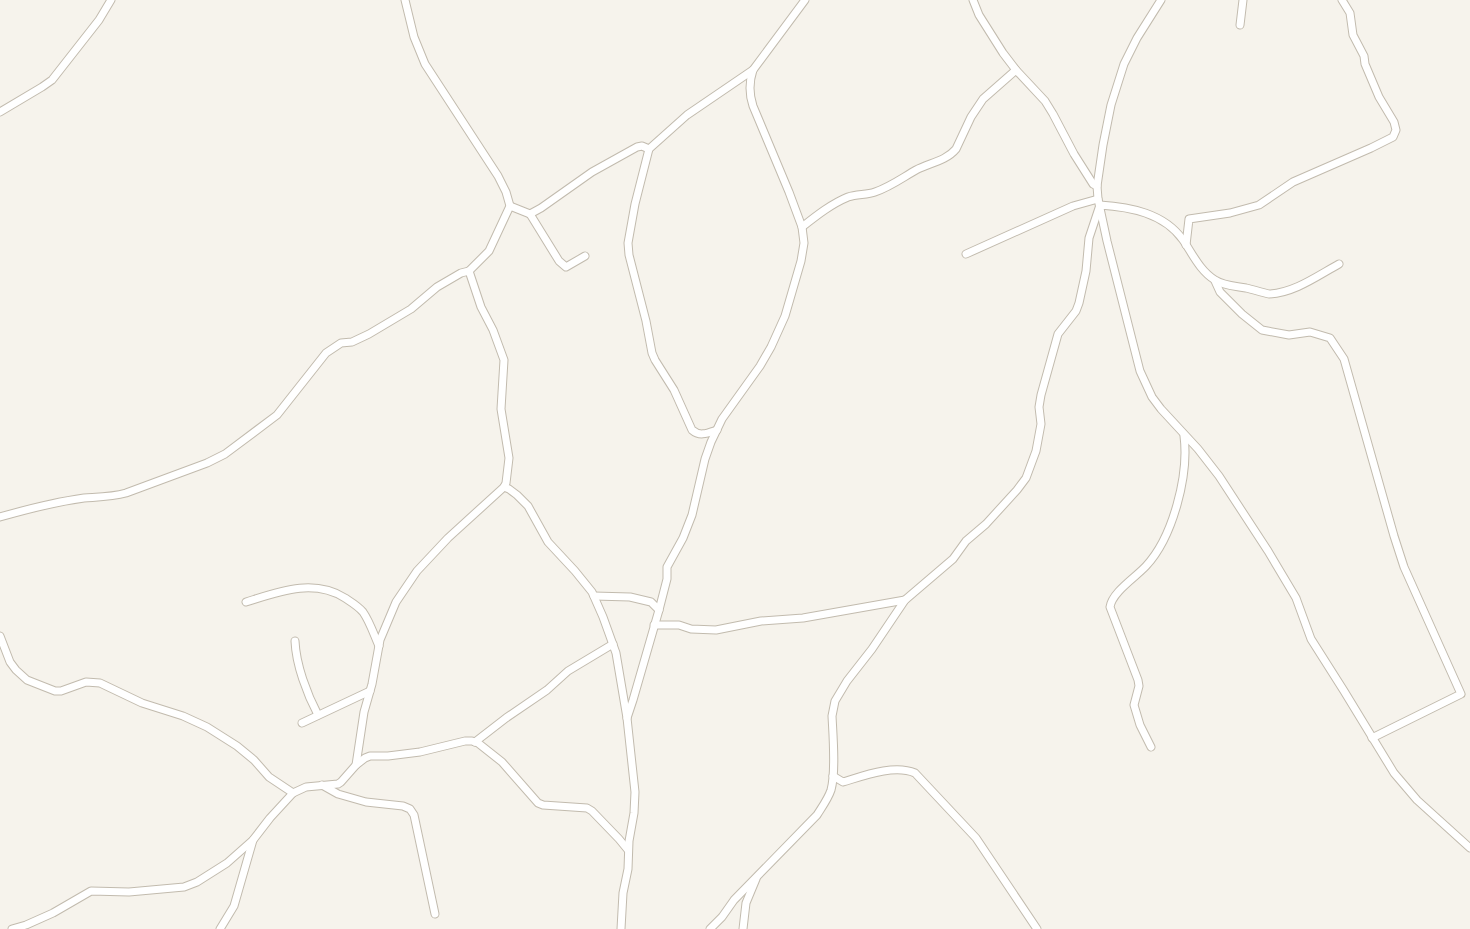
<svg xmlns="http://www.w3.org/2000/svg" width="1470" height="929" font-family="Karla,sans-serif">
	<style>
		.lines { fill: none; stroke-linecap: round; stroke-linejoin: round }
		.street-casing { stroke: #c2bbae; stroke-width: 9 }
		.street { stroke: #fff; stroke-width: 7 }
	</style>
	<rect width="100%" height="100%" fill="#f6f3ec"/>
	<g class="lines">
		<defs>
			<g id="street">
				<polyline points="973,0 979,15 1003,53 1016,70 1045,101 1053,114 1074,154 1093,184 1097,186"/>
				<polyline points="1161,0 1137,38 1124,64 1111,105 1103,145 1097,186 1098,199 1107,241 1140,371 1152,397 1161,409 1198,449 1219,476 1268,551 1296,598 1311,639 1344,691 1394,773 1417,800 1470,848"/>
				<polyline points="1240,25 1243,0"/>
				<polyline points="0,112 42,87 52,80 99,20 111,0"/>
				<polyline points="510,206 530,214 541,208 592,172 637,147 642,146 649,149"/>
				<polyline points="530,214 559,261 566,267 585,256"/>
				<path d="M802,227c14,-11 29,-23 46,-30 9,-3 19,-2 27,-5 15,-5 27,-14 41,-22 13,-7 30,-9 40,-21l15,-32 12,-18 33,-29"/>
				<polyline points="1186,245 1189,219 1230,213 1259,205 1293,182 1371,148 1393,137 1396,130 1394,122 1379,97 1365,64 1364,56 1353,35 1350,13 1342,0"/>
				<polyline points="966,254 1073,206 1098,199"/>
				<polyline points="1215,281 1220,292 1242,314 1262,330 1289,335 1310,332 1330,338 1344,359 1394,536 1404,567 1461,694 1372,738"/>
				<path d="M717,430c-9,3 -17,7 -25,0l-18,-40 -19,-30 -3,-7 -6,-32 -17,-66 -1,-12 7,-39 14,-55 38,-34 66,-45"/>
				<polyline points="504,487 509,489 517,495 528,506 548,542 575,571 592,592 603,617 616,653 627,718 635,792 634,813 629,841 628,869 623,893 621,929"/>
				<path d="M0,517c28,-8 55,-15 84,-19 14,-1 28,-1 42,-5l81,-30 18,-9 52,-39 49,-62 15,-10 11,-1 17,-8 42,-25 26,-22 24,-14 8,-2"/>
				<polyline points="594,596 630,597 651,602 659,610"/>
				<path d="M246,602c32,-10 67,-24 99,-4 6,4 13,8 18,14 7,10 11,23 16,34"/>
				<polyline points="654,625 679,625 691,629 716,630 761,621 803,618 905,600"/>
				<polyline points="0,636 10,662 16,670 27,680 55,691 61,691 86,682 100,683 142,703 183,716 207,727 237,746 254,760 269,777 293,793"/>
				<path d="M295,641c1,24 12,53 23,74"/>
				<path d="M627,718l6,-18 26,-90 8,-31v-12l16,-29 9,-23 13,-56 6,-17 11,-23 38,-53 11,-19 14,-31 16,-55 3,-18 -2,-16 -13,-35 -36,-86c-4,-12 -4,-24 0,-36l52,-70"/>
				<polyline points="302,723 370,691"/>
				<polyline points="475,742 506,718 547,690 568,671 613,644"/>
				<path d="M1151,747l-11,-22 -6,-20 5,-19 -1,-6 -28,-73c2,-15 26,-30 36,-41 27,-29 43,-91 38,-130"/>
				<polyline points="356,765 365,758 370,756 388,756 420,752 465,741 472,741 478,743 502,762 538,803 543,805 587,808 592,811 619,839 628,850"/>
				<path d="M833,776l10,6c20,-6 51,-18 72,-9l61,65 61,91"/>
				<polyline points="322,785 338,794 366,802 403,806 410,809 414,815 435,914"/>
				<polyline points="12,929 26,925 53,913 91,891 129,892 184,887 197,882 227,863 253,840 270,818 293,793 306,787 338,784 341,782 356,765 364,712 372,684 380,640 396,602 417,571 448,538 504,487 506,483 509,458 501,409 504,360 493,330 481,307 469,271 489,251 510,206 506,192 498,176 425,64 414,37 405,0"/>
				<polyline points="220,929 234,906 253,840"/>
				<path d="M710,929l12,-12 12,-17 83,-85c5,-8 11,-16 14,-25 5,-18 2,-54 1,-74l3,-15 12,-20 25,-32 33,-49 48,-41 13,-18 20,-17 31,-34 9,-12 10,-27 5,-27 -2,-17 2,-12 17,-61 18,-23 3,-8 7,-32 3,-33 11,-33c30,2 64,8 83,35 9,13 17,31 32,40 9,6 21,6 31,8 8,2 15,4 23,6 25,-1 48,-18 70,-30"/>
				<polyline points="743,929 746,903 756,879"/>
			</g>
		</defs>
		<use href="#street" class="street-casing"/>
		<use href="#street" class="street"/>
	</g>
</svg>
